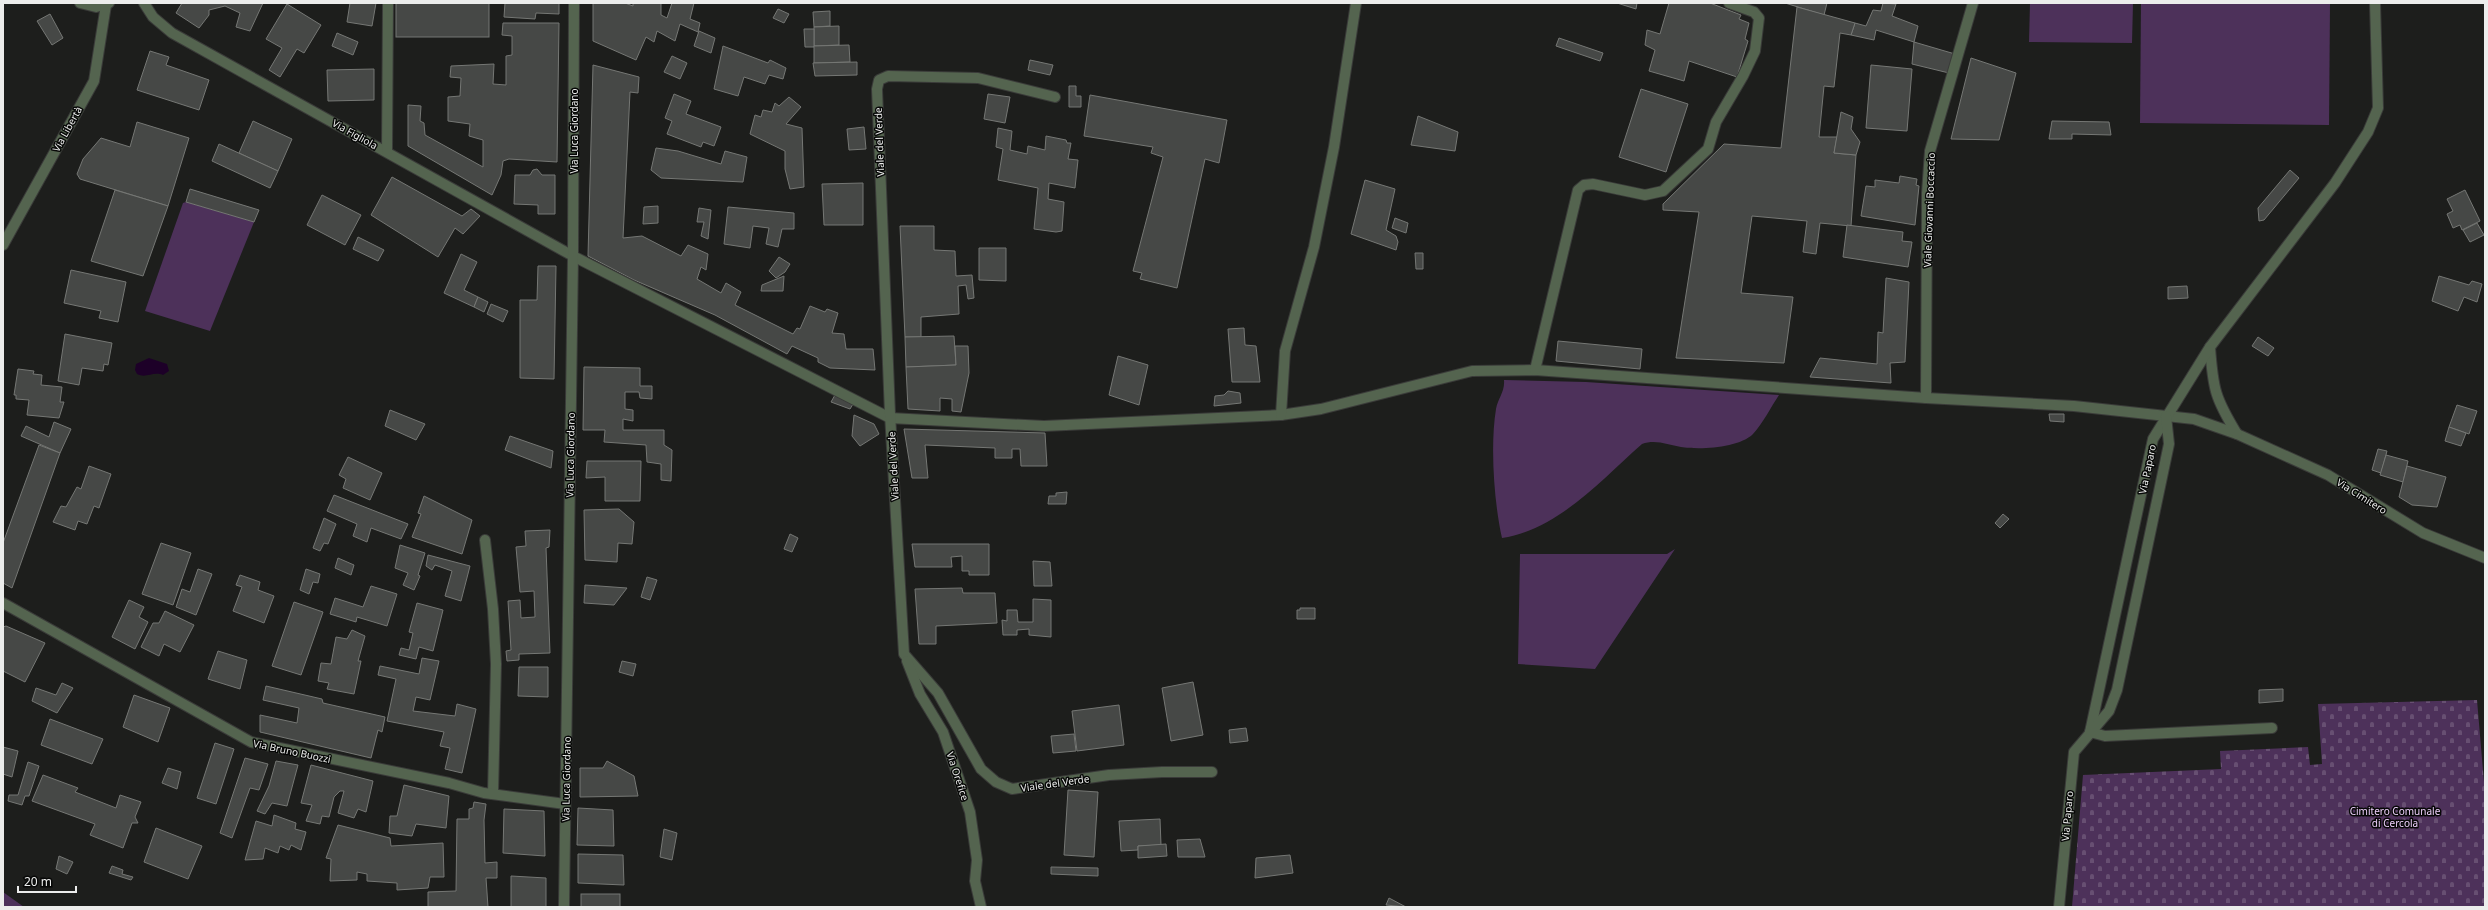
<svg xmlns="http://www.w3.org/2000/svg" width="2488" height="910" font-family="'Noto Sans',sans-serif">
	<style>
		.grass { fill: #4d315a }
		.cemetery { fill: url(#cemetery-stones) }
		.water { fill: #1d0028 }
		.building { fill: #464846; stroke: #757774 }
		.lines { fill: none; stroke-linecap: round; stroke-linejoin: round }
		.service-casing { stroke: #3a3b39; stroke-width: 12 }
		.minor-casing { stroke: #3a3b39; stroke-width: 12 }
		.tertiary-casing { stroke: #3a3b39; stroke-width: 12 }
		.service { stroke: #54644f; stroke-width: 10 }
		.minor { stroke: #54644f; stroke-width: 10 }
		.tertiary { stroke: #54644f; stroke-width: 10 }
		.labels { text-anchor: middle; stroke-width: 3; stroke-linejoin: round; paint-order: stroke }
		.street-label { font-size: 10px; fill: #ecedec; stroke: #070807 }
		.park-label { font-size: 10px; fill: #eccefa; stroke: #070807 }
	</style>
	<defs>
		<pattern id="cemetery-stones" width="16" height="16" patternUnits="userSpaceOnUse"><rect width="16" height="16" fill="#4d315a"/><path d="M2 7V4a2 2 0 0 1 4 0v3zM10 15v-3a2 2 0 0 1 4 0v3z" fill="#674f72"/></pattern>
	</defs>
	<rect width="100%" height="100%" fill="#1d1e1c"/>
	<g class="grass">
		<polygon points="2030,3 2133,3 2132,43 2029,42"/>
		<polygon points="2141,3 2330,3 2329,125 2140,123"/>
		<polygon points="186,202 254,222 210,331 145,311 183,203"/>
		<path d="M1504,380l82,2 193,13c-8,12 -16,28 -26,39 -14,14 -53,16 -72,13 -13,-2 -25,-8 -39,-3 -41,36 -83,85 -140,94 -8,-35 -12,-93 -6,-129 2,-11 9,-17 8,-29z"/>
		<polygon points="1675,549 1595,669 1518,664 1520,554 1667,554"/>
		<polygon points="3,892 24,907 3,907"/>
	</g>
	<polygon class="cemetery" points="2477,700 2485,794 2485,907 2072,907 2083,775 2221,769 2220,751 2308,747 2310,765 2322,764 2318,704"/>
	<path class="water" d="M149,358l18,6 2,7 -6,4c-10,-4 -17,4 -26,-1l-2,-4 1,-6z"/>
	<g class="building">
		<polygon points="182,3 263,3 250,31 236,27 240,13 225,6 209,10 209,15 199,28 176,13"/>
		<polygon points="350,3 376,3 372,26 347,22"/>
		<rect x="396" y="3" width="93" height="34"/>
		<polygon points="505,3 559,3 559,14 536,13 535,19 504,17"/>
		<polygon points="593,3 625,3 633,6 633,3 661,3 661,15 667,18 672,3 694,3 690,19 700,23 698,32 680,24 675,41 657,31 654,42 646,37 636,60 593,41"/>
		<polygon points="1617,3 1637,3 1636,9"/>
		<polygon points="1669,3 1710,3 1741,15 1739,19 1749,23 1745,39 1748,41 1737,77 1689,61 1684,81 1649,71 1655,50 1645,45 1647,30 1660,34"/>
		<polygon points="1785,3 1827,3 1824,15"/>
		<polygon points="1883,3 1896,4 1892,16 1918,26 1914,42 1876,30 1874,40 1851,35 1855,23 1866,26 1873,10 1881,11"/>
		<polygon points="287,4 321,25 304,53 297,49 280,77 269,70 282,48 266,39"/>
		<polygon points="1797,7 1855,23 1851,35 1840,33 1834,87 1824,86 1819,137 1837,137 1834,153 1856,155 1851,226 1820,223 1816,254 1803,252 1807,221 1752,216 1741,293 1793,297 1784,363 1676,358 1699,212 1663,210 1663,204 1724,144 1781,148"/>
		<polygon points="778,9 789,14 784,23 773,18"/>
		<polygon points="830,11 830,26 814,27 813,12"/>
		<polygon points="50,14 63,38 52,45 37,21"/>
		<polygon points="503,23 559,23 557,162 509,159 503,161 501,175 492,195 408,146 408,105 421,106 420,121 424,123 425,135 483,167 483,140 469,136 470,124 448,121 448,97 460,96 461,78 450,77 451,66 494,64 493,84 506,85 506,56 512,55 512,36 502,35"/>
		<polygon points="839,26 839,45 814,46 814,27"/>
		<polygon points="804,29 814,29 814,47 805,47"/>
		<polygon points="699,31 715,38 711,53 694,46"/>
		<polygon points="337,33 358,42 353,55 332,46"/>
		<polygon points="1559,38 1603,53 1600,61 1556,46"/>
		<polygon points="1914,42 1955,54 1949,73 1912,64"/>
		<polygon points="849,45 850,62 814,63 814,46"/>
		<polygon points="723,46 768,63 770,60 786,68 783,79 769,75 765,84 744,77 738,96 714,89"/>
		<polygon points="150,51 169,57 166,65 209,80 199,110 137,90"/>
		<polygon points="672,56 687,63 680,79 664,72"/>
		<polygon points="1971,58 2016,73 1999,140 1951,139"/>
		<polygon points="1030,60 1053,65 1050,75 1028,70"/>
		<polygon points="857,62 857,75 815,76 813,63"/>
		<polygon points="593,65 639,77 638,93 630,92 623,238 642,236 681,256 688,245 708,254 706,270 701,267 697,279 721,293 726,283 741,292 735,305 793,334 797,328 800,329 810,306 825,312 827,309 838,313 832,333 844,334 846,349 873,349 875,370 830,368 818,362 818,358 792,346 787,354 715,315 634,280 588,256"/>
		<polygon points="1871,65 1912,69 1907,131 1866,128"/>
		<polygon points="374,69 374,100 328,101 327,70"/>
		<polygon points="1069,86 1076,86 1076,96 1081,96 1081,107 1069,107"/>
		<polygon points="1641,89 1688,104 1666,172 1619,157"/>
		<polygon points="674,94 691,101 686,114 721,127 714,146 703,142 701,147 667,134 672,121 665,118"/>
		<polygon points="988,94 1010,97 1005,123 984,119"/>
		<polygon points="1090,95 1227,120 1219,163 1205,159 1177,288 1140,279 1142,273 1133,271 1163,157 1151,153 1153,147 1084,136"/>
		<polygon points="789,97 801,107 786,124 802,128 804,187 790,189 785,169 785,151 750,134 755,115 761,117 763,110 772,112 775,103 779,106"/>
		<polygon points="1841,112 1853,117 1851,129 1860,142 1856,155 1834,153"/>
		<polygon points="1418,116 1458,132 1455,151 1411,145"/>
		<polygon points="253,121 292,139 278,171 239,153"/>
		<polygon points="2052,121 2109,122 2111,135 2072,134 2072,139 2049,139"/>
		<polygon points="137,122 189,138 168,206 80,179 77,174 83,159 101,138 130,147"/>
		<polygon points="864,127 866,149 849,150 847,129"/>
		<polygon points="998,128 1012,131 1010,150 1027,154 1028,146 1045,150 1046,136 1066,140 1067,143 1071,143 1068,159 1078,160 1075,188 1049,183 1048,199 1064,202 1062,231 1056,232 1034,229 1038,188 998,180 1003,149 996,147"/>
		<polygon points="219,144 278,171 270,188 212,161"/>
		<polygon points="656,148 678,151 721,164 725,151 747,157 743,182 661,178 651,170"/>
		<polygon points="537,169 542,175 555,175 555,214 538,214 538,205 514,204 515,175 530,175 533,170"/>
		<polygon points="2290,170 2299,178 2264,220 2259,221 2258,208"/>
		<polygon points="1900,176 1917,179 1916,185 1919,186 1915,225 1861,216 1866,186 1875,187 1875,180 1899,183"/>
		<polygon points="392,177 462,216 471,209 480,216 463,234 455,228 438,257 371,215"/>
		<polygon points="1365,180 1395,189 1386,230 1396,236 1398,242 1396,250 1351,234"/>
		<polygon points="863,183 863,225 824,225 822,184"/>
		<polygon points="190,189 259,210 254,222 186,202"/>
		<polygon points="115,190 168,206 143,276 91,261"/>
		<polygon points="2465,190 2480,221 2462,230 2460,225 2453,228 2447,214 2453,211 2447,199"/>
		<polygon points="322,195 361,215 345,245 307,225"/>
		<polygon points="658,206 658,223 643,224 644,207"/>
		<polygon points="728,207 794,213 794,229 782,229 778,247 766,244 769,228 753,226 750,248 724,244"/>
		<polygon points="699,208 711,210 708,239 701,236 704,222 697,222"/>
		<polygon points="1395,218 1408,223 1406,233 1392,228"/>
		<polygon points="2477,223 2484,235 2470,242 2463,230"/>
		<polygon points="1847,225 1903,232 1902,241 1912,242 1908,267 1843,257"/>
		<polygon points="900,226 934,226 934,250 955,251 956,276 972,275 974,298 968,299 966,285 958,286 959,314 921,317 921,337 905,337"/>
		<polygon points="358,237 384,250 378,261 353,249"/>
		<polygon points="979,248 1006,248 1006,281 979,280"/>
		<polygon points="1415,253 1423,253 1423,269 1416,269"/>
		<polygon points="461,254 477,262 464,290 478,297 474,307 444,293"/>
		<polygon points="779,257 790,264 785,272 776,278 769,271"/>
		<polygon points="538,266 556,266 554,379 520,378 520,300 537,300"/>
		<polygon points="71,270 126,282 118,322 99,318 101,311 64,303"/>
		<polygon points="784,276 783,291 761,291 762,285"/>
		<polygon points="2439,276 2469,285 2472,281 2482,284 2477,302 2464,297 2458,311 2432,301"/>
		<polygon points="1886,278 1909,282 1905,362 1890,363 1891,383 1810,377 1820,358 1877,364 1878,332 1883,333"/>
		<polygon points="2187,286 2188,298 2168,299 2168,287"/>
		<polygon points="478,297 488,302 484,312 474,307"/>
		<polygon points="491,304 508,311 503,322 487,314"/>
		<polygon points="1244,328 1245,345 1256,346 1260,382 1232,382 1228,329"/>
		<polygon points="65,334 112,343 108,365 104,364 103,371 82,368 79,385 58,381"/>
		<polygon points="954,336 956,365 906,367 905,337"/>
		<polygon points="2258,337 2274,348 2268,356 2252,346"/>
		<polygon points="1558,341 1642,349 1640,369 1556,361"/>
		<polygon points="955,346 968,346 969,373 961,412 952,411 952,399 940,398 940,411 908,409 906,367 956,365"/>
		<polygon points="1118,356 1148,365 1139,405 1109,395"/>
		<polygon points="584,367 640,368 640,386 652,386 652,399 640,398 639,392 625,392 625,409 633,410 633,421 623,419 623,430 664,430 664,445 672,450 671,481 661,480 661,464 647,462 646,445 604,442 605,430 583,430"/>
		<polygon points="18,369 34,371 33,374 42,375 41,385 62,387 60,402 64,402 59,418 27,415 29,400 16,399 16,395 14,395"/>
		<polygon points="1228,391 1240,393 1241,403 1214,406 1215,396 1224,395"/>
		<polygon points="835,395 855,401 850,409 831,402"/>
		<polygon points="2457,405 2477,411 2469,434 2449,427"/>
		<polygon points="390,410 425,424 416,440 385,426"/>
		<polygon points="2049,414 2064,414 2064,422 2050,421"/>
		<polygon points="854,415 874,424 879,434 860,446 852,436"/>
		<polygon points="54,422 71,429 60,453 21,436 26,426 49,437"/>
		<polygon points="2449,427 2466,433 2461,446 2445,441"/>
		<polygon points="904,429 1045,433 1047,466 1021,466 1020,449 1012,449 1012,458 995,458 995,448 925,445 928,478 912,478"/>
		<polygon points="510,436 553,451 551,468 505,450"/>
		<polygon points="39,445 60,453 12,588 3,583 3,543"/>
		<polygon points="2378,449 2387,451 2381,473 2372,470"/>
		<polygon points="2386,455 2408,461 2403,482 2380,475"/>
		<polygon points="348,457 382,473 370,500 343,488 346,479 339,475"/>
		<polygon points="587,461 641,461 640,501 605,501 605,477 586,478"/>
		<polygon points="89,466 111,474 99,508 94,506 87,524 78,521 75,530 53,522 61,506 66,507 77,487 81,489"/>
		<polygon points="2407,466 2446,477 2437,507 2412,505 2399,497"/>
		<polygon points="1067,492 1066,504 1048,504 1049,496 1056,496 1056,493"/>
		<polygon points="334,495 408,524 401,539 371,528 367,542 353,536 357,524 327,511"/>
		<polygon points="424,496 472,520 462,554 412,537 421,514 418,513"/>
		<polygon points="619,509 634,522 632,544 618,543 617,562 585,560 584,510"/>
		<polygon points="2003,514 2009,519 2000,528 1995,523"/>
		<polygon points="324,518 336,524 328,544 324,543 320,551 313,548"/>
		<polygon points="550,530 549,547 546,548 550,653 519,654 519,660 507,661 506,651 511,650 508,601 520,600 521,618 535,617 534,591 520,592 516,547 526,546 525,531"/>
		<polygon points="790,534 798,538 792,552 784,549"/>
		<polygon points="161,543 191,553 173,605 142,594"/>
		<polygon points="912,544 989,544 989,575 969,575 969,571 962,571 962,556 951,557 952,567 915,567"/>
		<polygon points="400,545 425,553 418,575 420,576 414,590 403,585 408,573 395,568"/>
		<polygon points="428,555 470,566 461,601 445,596 452,571 435,565 432,570 426,566"/>
		<polygon points="338,558 354,565 351,575 335,568"/>
		<polygon points="1033,561 1050,562 1052,586 1034,586"/>
		<polygon points="198,569 212,574 196,615 176,607 182,589 190,592"/>
		<polygon points="306,569 320,574 318,583 313,582 309,594 300,590"/>
		<polygon points="240,575 260,582 258,590 274,596 264,623 233,611 242,587 236,585"/>
		<polygon points="647,577 657,580 650,600 641,597"/>
		<polygon points="585,585 627,588 614,605 584,603"/>
		<polygon points="371,586 397,594 387,626 357,617 356,622 330,614 335,598 363,607"/>
		<polygon points="962,588 963,593 995,593 997,623 936,626 936,644 919,644 915,589"/>
		<polygon points="1033,599 1051,600 1051,637 1029,635 1029,629 1017,630 1017,635 1003,635 1002,620 1007,621 1007,610 1017,610 1018,622 1033,622"/>
		<polygon points="129,600 144,607 139,617 148,622 135,649 112,637"/>
		<polygon points="294,602 323,612 301,675 272,666"/>
		<polygon points="417,603 443,610 433,651 419,647 416,659 399,655 401,648 409,650 413,633 409,632"/>
		<polygon points="1300,608 1315,608 1315,619 1297,619 1297,610 1300,610"/>
		<polygon points="165,611 194,625 180,652 164,644 159,656 141,647 153,623 159,623"/>
		<polygon points="6,626 45,643 25,682 3,671 3,627"/>
		<polygon points="352,630 365,636 358,661 361,661 354,694 327,689 329,683 318,681 321,663 331,664 336,637 347,639"/>
		<polygon points="218,651 247,660 240,689 208,679"/>
		<polygon points="422,658 439,661 430,700 416,697 413,711 455,716 457,704 476,709 462,773 445,769 450,748 440,746 444,732 387,721 396,679 378,675 380,666 419,674"/>
		<polygon points="622,661 636,664 633,676 619,672"/>
		<polygon points="519,667 548,667 548,697 518,696"/>
		<polygon points="1193,682 1203,735 1171,741 1162,688"/>
		<polygon points="62,683 73,688 57,713 32,701 36,688 56,695"/>
		<polygon points="266,686 322,699 323,703 385,717 382,732 378,730 371,758 260,732 260,715 297,723 299,708 263,700"/>
		<polygon points="2283,689 2283,701 2259,703 2259,690"/>
		<polygon points="134,695 170,708 158,742 123,727"/>
		<polygon points="1119,705 1124,745 1077,751 1072,711"/>
		<polygon points="50,719 103,739 92,764 41,745"/>
		<polygon points="1246,728 1248,741 1230,743 1229,730"/>
		<polygon points="1074,734 1076,751 1053,753 1051,736"/>
		<polygon points="215,743 234,749 216,804 197,798"/>
		<polygon points="3,747 18,751 12,777 3,774"/>
		<polygon points="245,758 268,764 259,790 250,788 232,838 220,833"/>
		<polygon points="276,761 298,765 287,806 272,803 265,814 257,811 269,786"/>
		<polygon points="607,761 634,776 638,796 580,797 580,768 603,768"/>
		<polygon points="28,762 39,766 29,796 25,796 22,805 8,801 9,795 18,795"/>
		<polygon points="311,765 373,781 366,812 358,809 354,818 338,813 344,791 340,791 334,797 329,817 322,816 320,824 306,821 312,805 301,803"/>
		<polygon points="168,768 181,772 177,789 162,783"/>
		<polygon points="43,775 78,788 75,792 116,808 120,795 141,802 135,817 138,823 132,823 123,848 90,835 95,824 32,801"/>
		<polygon points="404,785 449,796 446,828 416,824 412,836 389,833 390,816 397,816"/>
		<polygon points="1068,790 1098,792 1094,857 1064,855"/>
		<polygon points="474,802 486,804 484,820 485,863 497,862 497,878 486,878 488,907 428,907 428,892 456,891 457,819 469,819 469,809 473,808"/>
		<polygon points="578,808 613,810 614,846 577,845"/>
		<polygon points="504,809 544,811 545,856 503,853"/>
		<polygon points="274,815 296,823 295,829 306,832 301,850 291,845 289,850 280,846 278,853 265,848 263,859 245,860 256,821 272,826"/>
		<polygon points="1160,819 1161,845 1138,846 1138,850 1121,851 1119,821"/>
		<polygon points="338,825 390,838 391,846 443,843 444,877 430,877 428,888 397,890 397,883 367,881 367,874 357,872 357,880 330,881 331,859 326,858"/>
		<polygon points="156,828 202,846 188,879 144,862"/>
		<polygon points="664,829 677,833 672,860 660,857"/>
		<polygon points="1200,839 1205,857 1178,857 1177,840"/>
		<polygon points="1166,844 1167,856 1138,858 1138,846"/>
		<polygon points="578,854 623,855 624,885 578,883"/>
		<polygon points="1290,855 1293,873 1255,878 1256,858"/>
		<polygon points="59,856 73,862 67,874 56,869"/>
		<polygon points="112,866 123,870 122,874 133,877 131,880 109,873"/>
		<polygon points="1051,867 1098,868 1098,876 1051,874"/>
		<polygon points="511,876 546,878 546,907 511,907"/>
		<rect x="581" y="894" width="39" height="13"/>
		<polygon points="1389,898 1406,907 1386,905"/>
	</g>
	<g class="lines">
		<defs>
			<polyline id="service" points="2090,732 2105,736 2272,728"/>
			<g id="minor">
				<polyline points="144,3 153,17 172,33 573,256 890,418 1044,426 1281,415 1321,409 1472,371 1535,370 1926,398 2074,406 2194,419 2237,434 2328,475 2423,533 2485,558"/>
				<polyline points="1055,97 978,78 888,76 879,80 877,89 890,414 904,654 938,693 981,769 996,782 1012,789 1109,775 1162,772 1212,772"/>
				<polyline points="387,152 388,3"/>
				<path d="M2210,347c3,42 5,51 27,87"/>
				<polyline points="1535,370 1578,190 1584,185 1593,184 1645,195 1663,191 1708,149 1716,122 1743,76 1755,51 1759,18 1754,12 1729,3"/>
				<polyline points="1926,398 1927,193 1930,151 1973,3"/>
				<polyline points="1281,415 1285,351 1314,247 1334,147 1356,3"/>
				<polyline points="485,540 493,609 496,664 493,794"/>
				<polyline points="3,603 251,742 449,783 484,793 565,804"/>
				<polyline points="907,661 920,694 943,732 970,812 977,860 975,881 981,907"/>
				<polyline points="2090,732 2153,439 2210,347 2335,183 2368,132 2378,108 2375,3"/>
				<polyline points="564,907 573,256 574,3"/>
				<polyline points="2059,907 2074,752 2109,711 2117,690 2169,444 2166,416"/>
			</g>
			<g id="tertiary">
				<polyline points="80,3 96,7 109,3"/>
				<polyline points="3,245 94,81 106,5"/>
			</g>
		</defs>
		<use href="#service" class="service-casing"/>
		<use href="#minor" class="minor-casing"/>
		<use href="#tertiary" class="tertiary-casing"/>
		<use href="#service" class="service"/>
		<use href="#minor" class="minor"/>
		<use href="#tertiary" class="tertiary"/>
	</g>
	<g class="labels">
		<g class="street-label">
			<text transform="translate(67 129) rotate(-61)" y="4">Via Libertà</text>
			<text transform="translate(574 131) rotate(-90)" y="4">Via Luca Giordano</text>
			<text transform="translate(355 134) rotate(29)" y="4">Via Figliola</text>
			<text transform="translate(879 142) rotate(-92)" y="4">Viale del Verde</text>
			<text transform="translate(1929 210) rotate(-88)" y="4">Viale Giovanni Boccaccio</text>
			<text transform="translate(570 455) rotate(-89)" y="4">Via Luca Giordano</text>
			<text transform="translate(893 466) rotate(-93)" y="4">Viale del Verde</text>
			<text transform="translate(2147 469) rotate(-78)" y="4">Via Paparo</text>
			<text transform="translate(2362 496) rotate(32)" y="4">Via Cimitero</text>
			<text transform="translate(292 751) rotate(12)" y="4">Via Bruno Buozzi</text>
			<text transform="translate(958 776) rotate(72)" y="4">Via Orefice</text>
			<text transform="translate(566 779) rotate(-89)" y="4">Via Luca Giordano</text>
			<text transform="translate(1055 783) rotate(-8)" y="4">Viale del Verde</text>
			<text transform="translate(2067 816) rotate(-85)" y="4">Via Paparo</text>
		</g>
		<g class="park-label">
			<text x="2395" y="815">Cimitero Comunale<tspan x="2395" dy="12">di Cercola</tspan></text>
		</g>
	</g>
	<rect width="2488" height="910" fill="none" stroke="#ecedec" stroke-width="8"/>
	<path d="M18 886v6h58v-6" fill="none" stroke="#ecedec" stroke-width="2"/>
	<text x="24" y="886" font-size="12" fill="#ecedec" stroke="#070807" stroke-width="3" paint-order="stroke">20 m</text>
</svg>
